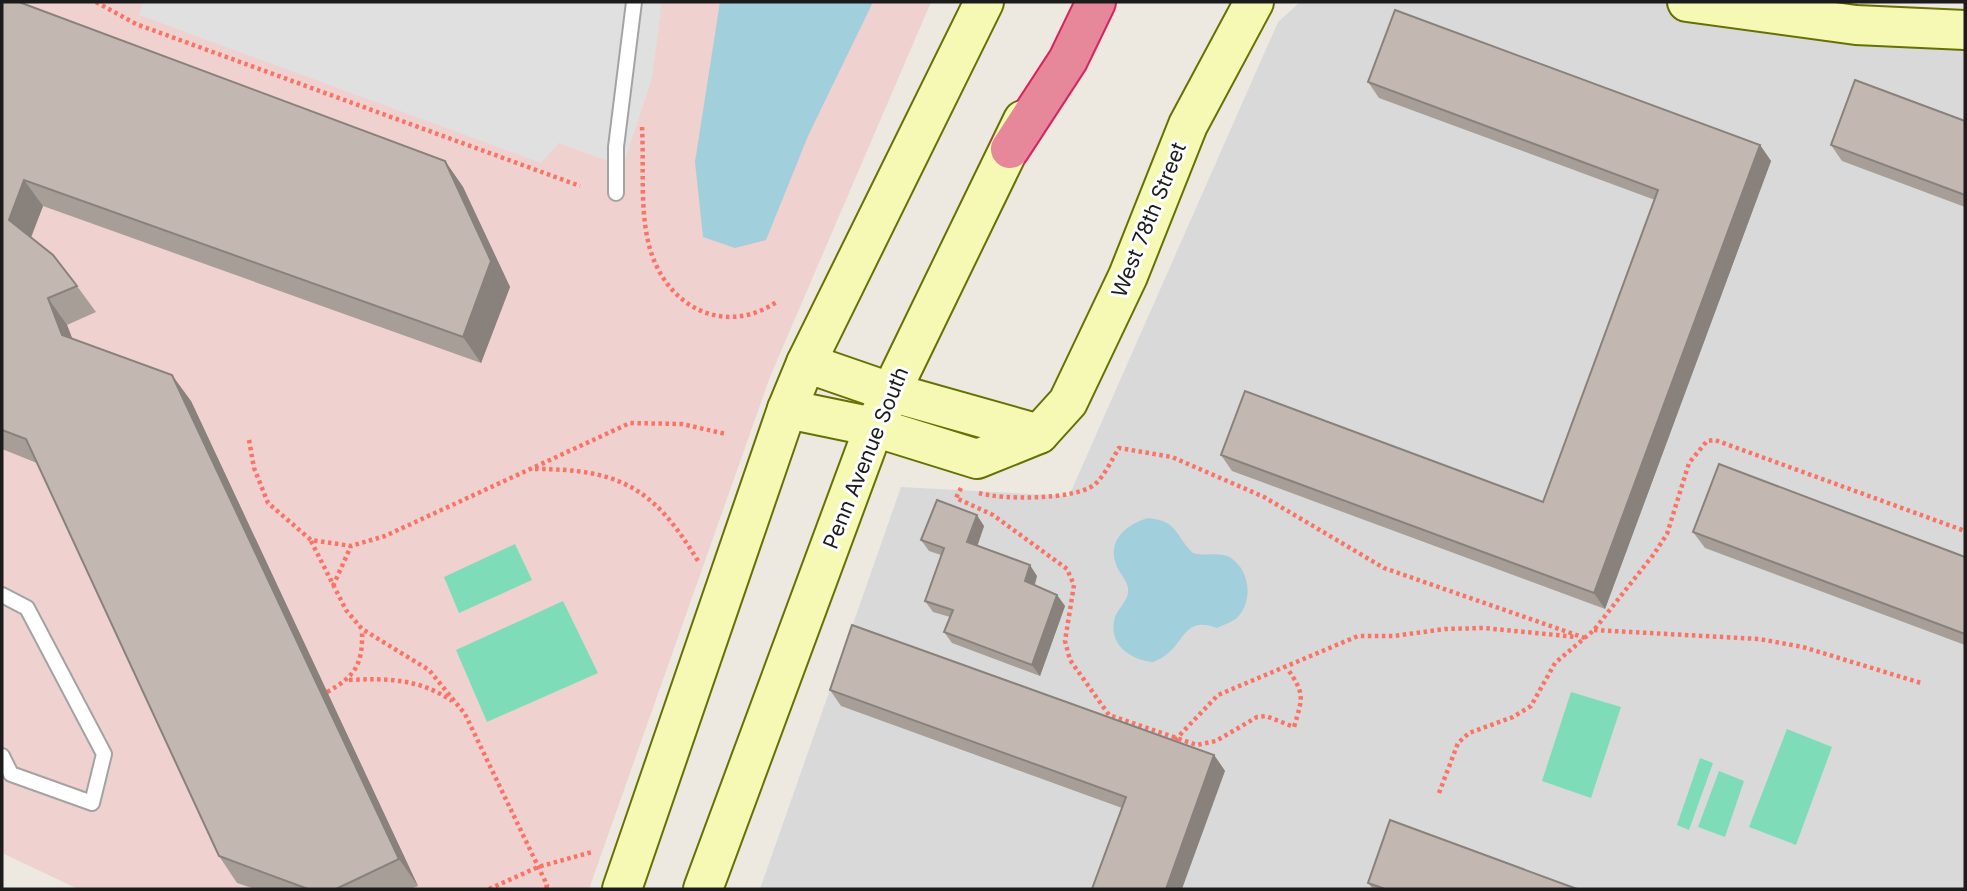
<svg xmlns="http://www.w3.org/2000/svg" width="1967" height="891" font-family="Inter,sans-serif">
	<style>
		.residential { fill: #dad9d9 }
		.commercial { fill: #efd1d0 }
		.pitch { fill: #7eddb8 }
		.parking { fill: #e0e0e0 }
		.water { fill: #a1cfdc }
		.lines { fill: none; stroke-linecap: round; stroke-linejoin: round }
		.lane-casing { stroke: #a3a3a3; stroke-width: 18 }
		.secondary-casing { stroke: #667104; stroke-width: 42 }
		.highway-casing { stroke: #d62362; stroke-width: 42 }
		.path { stroke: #fa7466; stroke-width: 4.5; stroke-dasharray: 3.5 3.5; stroke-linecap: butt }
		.lane { stroke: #fff; stroke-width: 14 }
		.secondary { stroke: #f6f9b3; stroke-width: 38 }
		.highway { stroke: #e6879a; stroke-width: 38 }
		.wall { fill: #a79e98 }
		.shaded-wall { fill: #88817c }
		.building { fill: #c2b8b1; stroke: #88817c; stroke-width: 2 }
		.labels { text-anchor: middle; stroke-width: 6; stroke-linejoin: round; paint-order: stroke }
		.street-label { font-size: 21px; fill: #1c1c1c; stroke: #fff }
	</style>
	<rect width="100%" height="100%" fill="#ede9e1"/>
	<polygon class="residential" points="1300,2 1792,2 1965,20 1965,889 760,889 901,487 1069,496 1278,22"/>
	<polygon class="commercial" points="2,2 931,2 770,377 589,889 78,889 2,853"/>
	<g class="pitch">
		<polygon points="515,544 532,580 459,613 444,577"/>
		<polygon points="563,601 598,673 487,722 456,650"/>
		<polygon points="1571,692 1621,707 1591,798 1542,781"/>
		<polygon points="1787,729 1832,747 1796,845 1749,827"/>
		<polygon points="1700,758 1713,763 1689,830 1677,825"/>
		<polygon points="1719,771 1744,781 1725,837 1698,827"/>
	</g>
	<polygon class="parking" points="143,2 662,2 652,78 623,167 559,143 541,163 139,15"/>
	<g class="water">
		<polygon points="720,2 873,2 808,136 766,240 735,248 703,237 695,162"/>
		<path d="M1148,518c31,3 26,17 45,35 12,4 27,-2 38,5 20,14 22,44 6,60 -5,4 -14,7 -20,10 -38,-14 -30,22 -64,34 -23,-2 -46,-18 -38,-45 3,-8 12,-16 13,-24 2,-11 -9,-19 -12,-29 -9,-24 11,-40 32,-46z"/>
	</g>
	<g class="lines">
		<defs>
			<g id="lane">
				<polyline points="616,193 616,147 634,2"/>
				<polyline points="2,595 27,608 104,754 92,803 11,774 2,756"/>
			</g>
			<g id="secondary">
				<polyline points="1687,2 1856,25 1965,30"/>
				<polyline points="806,363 890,392 1039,434"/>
				<polyline points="787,409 874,427 977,459 1039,434 1068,402 1128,276 1188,125 1254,2"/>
				<polyline points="622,889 787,409 806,363 984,2"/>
				<polyline points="703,889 874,427 1023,120"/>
			</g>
			<polyline id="highway" points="1010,149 1068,60 1096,2"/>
		</defs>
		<use href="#lane" class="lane-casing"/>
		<use href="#secondary" class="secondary-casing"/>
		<use href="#highway" class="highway-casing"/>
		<g class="path">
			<polyline points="96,2 136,24 580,186"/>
			<path d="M642,127c2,37 -2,79 6,114 14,64 75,98 130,60"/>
			<polyline points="249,440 254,468 268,503 311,540 351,546 385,536 630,423 682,424 726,434"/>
			<path d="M535,469c85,0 119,19 163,92"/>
			<path d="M961,488l-5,10 37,17 74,54 7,16 -9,56 5,19 39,55 88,30 19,-4 41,-24 9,-1 28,11c9,-30 11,-33 -7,-59"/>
			<path d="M979,493c24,7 95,7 115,-8 10,-8 18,-26 25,-37l53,9 92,40 120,71 201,70"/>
			<polyline points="311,541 346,610 362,629 429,670 465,714 547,885 546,889"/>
			<polyline points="333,586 351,546"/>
			<polyline points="1594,630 1759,639 1803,647 1921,683"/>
			<path d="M349,680c39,-2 71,-1 103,21"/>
			<path d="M327,692c29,-16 36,-28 35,-62"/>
			<polyline points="1175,740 1218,695 1358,636 1394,636 1445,629 1484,628 1577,637"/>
			<polyline points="1439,793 1458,743 1469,733 1513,717 1531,706 1555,663 1594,630 1654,554 1667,534 1689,463 1707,441 1715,440 1965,531"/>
			<polyline points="489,889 538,867 592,852"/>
		</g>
		<use href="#lane" class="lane"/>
		<use href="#secondary" class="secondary"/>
		<use href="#highway" class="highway"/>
	</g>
	<g class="wall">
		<polygon points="2,2 445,161 463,187 510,287 481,363 43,206 31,238 77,286 96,312 67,325 72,338 191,401 418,886 410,889 255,889 237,883 219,856 37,463 2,449"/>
		<polygon points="1368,82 1760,145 1771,161 1605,609 1232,471 1221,455 1543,502 1655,200 1379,98"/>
		<polygon points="1965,121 1965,207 1842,161 1831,145"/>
		<polygon points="984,526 977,546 1037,576 1035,585 1057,595 1065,606 1040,676 952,643 944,632 950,617 933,612 925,601 941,555 929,551 921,540"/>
		<polygon points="1693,532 1965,557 1965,645 1705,548"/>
		<polygon points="830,690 1214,755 1225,771 1122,808 841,706"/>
		<polygon points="1368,883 1577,889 1373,889"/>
	</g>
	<g class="shaded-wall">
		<polygon points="1760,145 1771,161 1605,609 1594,593"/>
		<polygon points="445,161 463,187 510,287 481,363 463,337"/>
		<polygon points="24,180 43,206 27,247 9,220"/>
		<polygon points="48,298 67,325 81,361 62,335"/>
		<polygon points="172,375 191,401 418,886 399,859"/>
		<polygon points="977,515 984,526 975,553 967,542"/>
		<polygon points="1030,565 1037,576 1032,592 1025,581"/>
		<polygon points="1057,595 1065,606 1040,676 1032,665"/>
		<polygon points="1214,755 1225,771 1182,889 1166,889"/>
	</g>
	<g class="building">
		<polygon points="2,2 19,2 445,161 491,261 463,337 24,180 9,220 53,255 77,286 48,298 62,335 172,375 399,859 336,889 308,889 219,856 26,439 2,430"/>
		<polygon points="1395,10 1760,145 1594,593 1221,455 1245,391 1543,502 1658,190 1368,82"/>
		<polygon points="1855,80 1965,121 1965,195 1831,145"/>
		<polygon points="1719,464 1965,557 1965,634 1693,532"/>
		<polygon points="937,500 977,515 967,542 1030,565 1025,581 1057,595 1032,665 944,632 953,610 925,601 944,548 921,540"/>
		<polygon points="852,625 1214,755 1166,889 1092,889 1126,797 830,690"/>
		<polygon points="1390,820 1577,889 1385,889 1368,883"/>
	</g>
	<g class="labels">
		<g class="street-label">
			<text transform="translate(1149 220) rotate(-68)" y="7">West 78th Street</text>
			<text transform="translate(866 458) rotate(-68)" y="7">Penn Avenue South</text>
		</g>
	</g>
	<rect width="1967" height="891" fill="none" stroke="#1c1c1c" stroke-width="7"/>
</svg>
